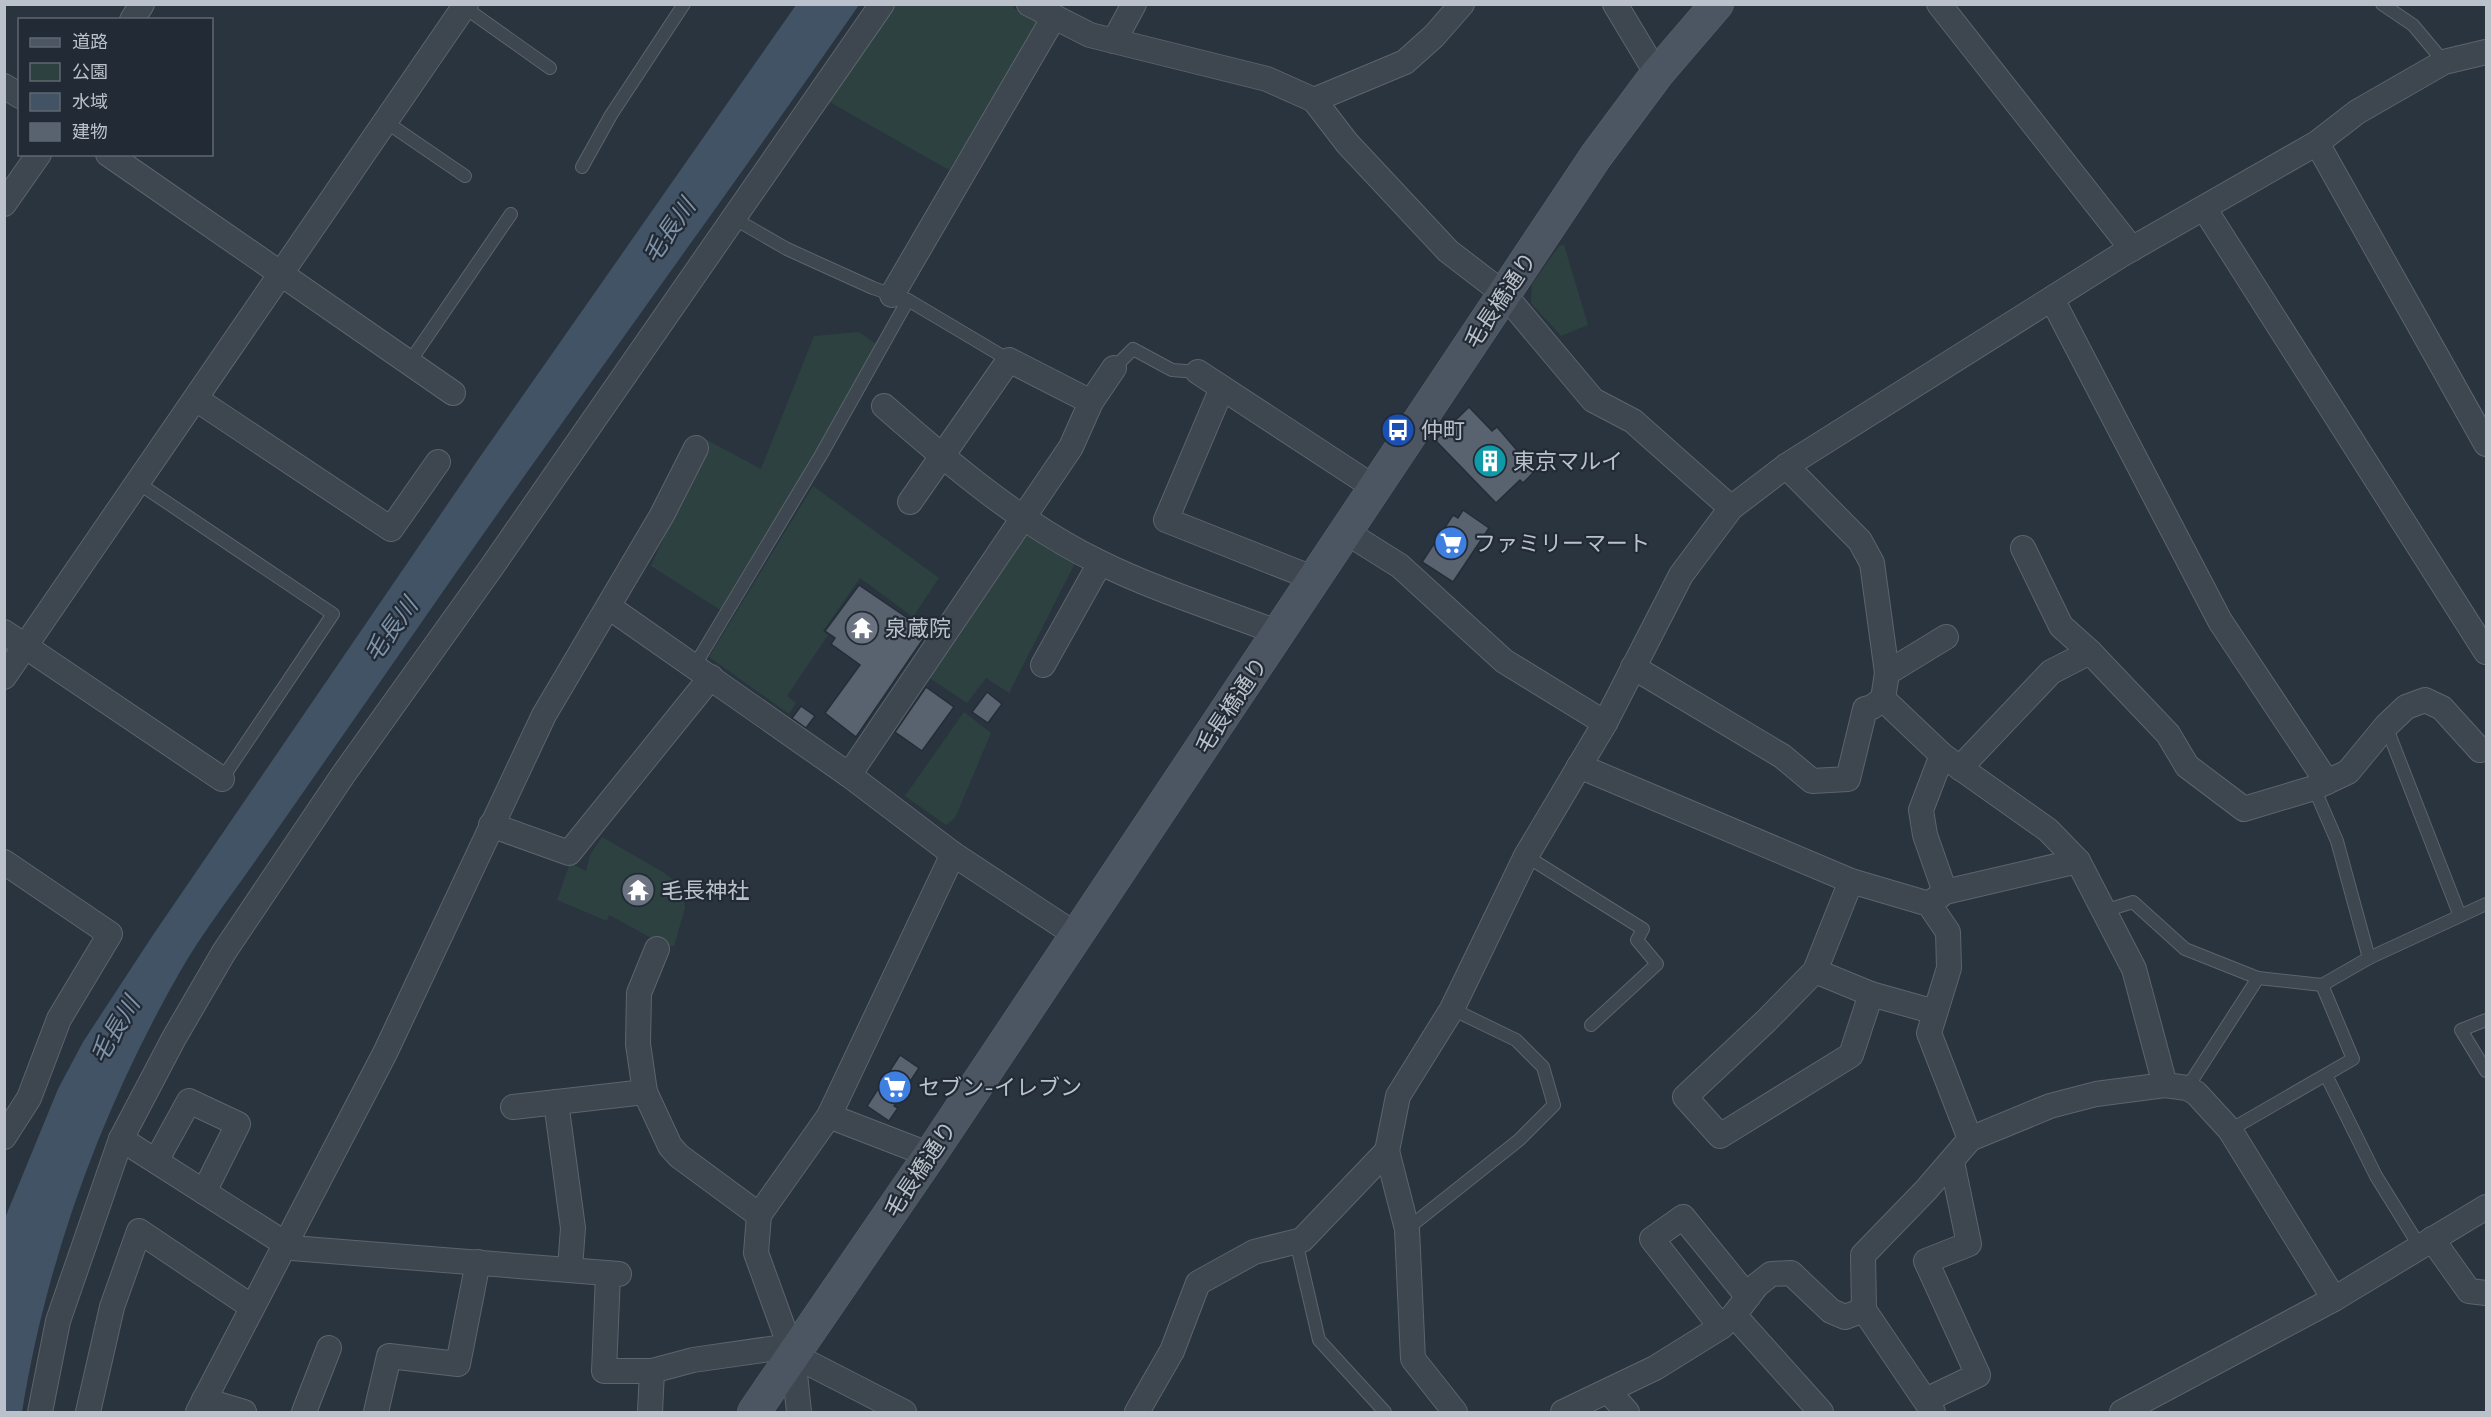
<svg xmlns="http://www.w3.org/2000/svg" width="2491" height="1417" font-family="'Space Grotesk','Noto Sans JP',sans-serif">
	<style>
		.green { fill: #2d4141 }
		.water { fill: #425366 }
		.building { fill: #59626f; stroke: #242d37; stroke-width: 1.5 }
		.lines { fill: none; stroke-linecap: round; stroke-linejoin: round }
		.lane-casing { stroke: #5c646d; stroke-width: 14 }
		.street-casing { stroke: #5c646d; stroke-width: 26 }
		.secondary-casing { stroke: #5c646d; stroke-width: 34 }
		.lane { stroke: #3e464f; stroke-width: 12 }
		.street { stroke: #3e464f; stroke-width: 24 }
		.secondary { stroke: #4c5562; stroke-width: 33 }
		.labels { text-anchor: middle; stroke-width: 4.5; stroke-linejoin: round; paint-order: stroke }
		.street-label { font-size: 22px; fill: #bbc1ca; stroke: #222b35 }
		.poi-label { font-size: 22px; fill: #bbc1ca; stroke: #222b35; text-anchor: start }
		.water-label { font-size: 24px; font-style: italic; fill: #7f93a9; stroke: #222b35 }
	</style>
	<rect width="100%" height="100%" fill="#2a343f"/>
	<g class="green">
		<polygon points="892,5 1011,5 1015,9 1042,20 949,170 826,100"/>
		<polygon points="1564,245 1588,325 1561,336 1531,303 1532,284 1559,246"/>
		<polygon points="859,332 879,346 722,611 651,566 707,440 761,469 814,336"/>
		<polygon points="813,486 939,578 913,617 860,578 823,631 828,635 787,696 796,703 789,714 709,657"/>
		<polygon points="1030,535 1075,563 1009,693 986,678 967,703 928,677 1021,538"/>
		<polygon points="964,712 991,733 955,818 946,825 905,796"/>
		<polygon points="602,837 663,872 682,887 685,908 674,946 666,946 613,917 609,915 607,921 557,900 570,863 586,871 590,855"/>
	</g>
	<path class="water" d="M796,5h63c-150,216 -306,427 -456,644 -49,70 -98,141 -147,211 -25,36 -53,72 -75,110 -78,136 -134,287 -159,442h-17v-194l53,-129 25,-47 70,-107 322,-471z"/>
	<g class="building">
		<polygon points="1469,407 1492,431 1497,427 1535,471 1523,483 1520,480 1496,503 1435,440"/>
		<polygon points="1463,510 1489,528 1453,582 1422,562 1453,515 1458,518"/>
		<polygon points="859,585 928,632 856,737 825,713 860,665 831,644 835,638 825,631"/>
		<polygon points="926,687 954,707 922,751 895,732"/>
		<polygon points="987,692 1002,704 988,723 972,712"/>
		<polygon points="801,706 815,716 806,728 792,718"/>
		<polygon points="900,1055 919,1068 894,1106 898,1108 889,1121 867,1106"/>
	</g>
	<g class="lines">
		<defs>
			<g id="lane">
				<polyline points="2382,4 2413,25 2444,62"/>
				<polyline points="464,7 550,68"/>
				<polyline points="386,122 465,176"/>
				<polyline points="582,167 611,115 684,4"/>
				<polyline points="735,219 787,249 873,288 908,300 1009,360"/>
				<polyline points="409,363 511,214"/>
				<polyline points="1114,368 1133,349 1172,370 1198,372"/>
				<polyline points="138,483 333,614 222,779"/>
				<polyline points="695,665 821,455 908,300"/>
				<polyline points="2386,726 2460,916 2486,904"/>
				<polyline points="1526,856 1643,929 1637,940 1657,964 1591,1025"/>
				<polyline points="2104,911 2133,902 2185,949 2258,978 2322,985 2369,958 2337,841 2314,788"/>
				<polyline points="2369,958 2460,916"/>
				<polyline points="2486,1020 2461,1030 2486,1071"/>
				<polyline points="2326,1075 2376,1176 2420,1247"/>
				<polyline points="2187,1088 2258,978"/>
				<polyline points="2230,1130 2353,1059 2322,985"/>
				<polyline points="1407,1229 1519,1140 1554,1105 1543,1067 1516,1040 1452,1009"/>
				<polyline points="1296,1241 1319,1340 1385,1412"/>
			</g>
			<g id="street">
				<polyline points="1029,4 1090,35 1267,79 1314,100 1347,143 1448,251 1504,294 1593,400 1633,421 1731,508"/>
				<polyline points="1615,4 1657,74"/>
				<polyline points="1939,4 2132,249"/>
				<polyline points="132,20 142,4"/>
				<polyline points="1114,41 1134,4"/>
				<polyline points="4,86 20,96"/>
				<polyline points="1314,100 1405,62 1434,36 1462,4"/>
				<polyline points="2317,143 2486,444"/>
				<polyline points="108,154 453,393"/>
				<polyline points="4,204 39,154"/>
				<polyline points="2204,208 2486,652"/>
				<polyline points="892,295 1054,17"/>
				<polyline points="2052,299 2220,621 2327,782"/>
				<polyline points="1198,372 1375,488"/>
				<polyline points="1222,388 1166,520 1315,579"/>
				<polyline points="196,399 391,529 438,462"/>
				<path d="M884,406c64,56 139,120 217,157 57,28 119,47 178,70"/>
				<polyline points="1786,466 1860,541 1872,563 1887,673"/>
				<polyline points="910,502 1009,360 1091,402"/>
				<polyline points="1346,532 1400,566 1504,661 1605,723"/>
				<polyline points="2023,548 2061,626 2090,652 2168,734 2187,766 2244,809 2314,788 2348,772 2386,726 2406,707 2425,700 2442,708 2480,750 2486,749"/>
				<polyline points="609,607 849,775 953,854 1076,935"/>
				<polyline points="4,632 222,779"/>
				<polyline points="1043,665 1100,563"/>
				<polyline points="1633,667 1782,756 1812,781 1848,779 1865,709 1872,707 1883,699 1887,673 1946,637"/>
				<polyline points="4,677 466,4"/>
				<polyline points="1942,755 1921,810 1925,835 1945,892"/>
				<polyline points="1579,766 1851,881 1929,904 1948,932 1949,968 1929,1033 1970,1139"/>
				<polyline points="1960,768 2051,672 2090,652"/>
				<polyline points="849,775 1071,447 1091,402 1114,368"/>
				<polyline points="491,825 569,853 711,677"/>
				<polyline points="4,862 110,934 59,1019 29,1098 4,1137"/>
				<polyline points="1929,904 1945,892 2078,861"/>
				<polyline points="657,949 639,993 638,1044 645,1092 670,1146 679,1156 759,1215"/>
				<polyline points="1815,971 1871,994 1851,1055 1720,1136 1685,1097 1766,1021 1815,971 1851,881"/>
				<polyline points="1871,994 1935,1012"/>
				<polyline points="2165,1085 2187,1088 2196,1093 2230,1130 2334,1299"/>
				<polyline points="556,1102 573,1228 570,1268"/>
				<polyline points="513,1107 645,1092"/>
				<polyline points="829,1116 953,854"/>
				<polyline points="121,1139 292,1248 619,1274"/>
				<polyline points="1387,1151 1407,1229 1413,1359 1455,1412"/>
				<polyline points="156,1161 189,1101 238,1124 204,1192"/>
				<polyline points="2432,1239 2469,1291 2486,1293"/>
				<polyline points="608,1275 604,1371 652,1371 693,1360 790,1346"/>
				<polyline points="1864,1310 1863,1255 1926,1190 1970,1139 2050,1106 2096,1094 2165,1085 2134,969 2078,861 2048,830 1942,755 1883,699"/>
				<polyline points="1734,1315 1821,1412"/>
				<polyline points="1721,1327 1652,1239 1683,1217 1748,1297"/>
				<polyline points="793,1355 799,1412"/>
				<polyline points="1608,1391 1627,1412"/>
				<polyline points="204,1400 244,1412"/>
				<polyline points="1926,1400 1978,1375 1926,1261 1969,1244 1952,1162"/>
				<polyline points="40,1412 58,1321 121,1139 174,1038 224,952 343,775 491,568 882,4"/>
				<polyline points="88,1412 112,1307 139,1231 252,1307"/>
				<polyline points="198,1412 385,1053 544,715 662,515 696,448"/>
				<polyline points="304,1412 329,1348"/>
				<polyline points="376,1412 389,1356 458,1364 478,1262"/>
				<polyline points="650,1412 652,1371"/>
				<polyline points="904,1412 793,1355 756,1253 759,1215 829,1116 930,1155"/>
				<polyline points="1137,1412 1172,1351 1198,1283 1254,1252 1302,1240 1387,1151 1398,1096 1452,1009 1526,856 1605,723 1681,575 1731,508 1786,466 2121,255 2317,143 2357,112 2444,62 2486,52"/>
				<polyline points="1563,1412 1655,1368 1721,1327 1734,1315 1757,1285 1771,1274 1791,1273 1831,1311 1845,1317 1864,1310 1933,1412"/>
				<polyline points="2122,1412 2334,1299 2486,1207"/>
			</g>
			<polyline id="secondary" points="754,1412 930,1155 1596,156 1657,74 1717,4"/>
		</defs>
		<use href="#lane" class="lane-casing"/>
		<use href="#street" class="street-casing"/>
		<use href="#secondary" class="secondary-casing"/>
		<use href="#lane" class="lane"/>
		<use href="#street" class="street"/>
		<use href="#secondary" class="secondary"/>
	</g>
	<defs>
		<symbol id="bus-disc" viewBox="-11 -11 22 22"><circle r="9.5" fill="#1a4fb4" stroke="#222b35"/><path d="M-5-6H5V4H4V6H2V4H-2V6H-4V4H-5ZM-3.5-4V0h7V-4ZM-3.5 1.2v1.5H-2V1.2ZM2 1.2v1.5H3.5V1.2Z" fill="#fff"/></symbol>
		<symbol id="building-disc" viewBox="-11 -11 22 22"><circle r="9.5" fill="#0f9aa8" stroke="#222b35"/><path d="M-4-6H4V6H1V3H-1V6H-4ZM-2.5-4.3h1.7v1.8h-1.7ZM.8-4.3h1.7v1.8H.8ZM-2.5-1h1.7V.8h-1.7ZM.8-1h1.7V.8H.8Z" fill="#fff"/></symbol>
		<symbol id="supermarket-disc" viewBox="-11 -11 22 22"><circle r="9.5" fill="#3f7fe0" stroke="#222b35"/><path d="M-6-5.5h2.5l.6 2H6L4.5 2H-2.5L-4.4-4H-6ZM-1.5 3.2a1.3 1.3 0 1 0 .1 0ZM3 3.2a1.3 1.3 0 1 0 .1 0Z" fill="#fff"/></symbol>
		<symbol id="temple-disc" viewBox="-11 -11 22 22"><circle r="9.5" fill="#6b7280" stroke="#222b35"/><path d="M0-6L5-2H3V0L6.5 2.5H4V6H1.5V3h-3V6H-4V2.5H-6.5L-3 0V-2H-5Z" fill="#fff"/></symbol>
	</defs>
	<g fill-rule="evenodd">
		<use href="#bus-disc" x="1379" y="411" width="38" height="38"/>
		<use href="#building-disc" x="1471" y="442" width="38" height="38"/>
		<use href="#supermarket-disc" x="1432" y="524" width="38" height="38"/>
		<use href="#temple-disc" x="843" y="609" width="38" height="38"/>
		<use href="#temple-disc" x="619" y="871" width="38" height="38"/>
		<use href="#supermarket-disc" x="876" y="1068" width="38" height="38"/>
	</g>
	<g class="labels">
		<g class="street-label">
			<text transform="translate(1500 300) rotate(-56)" y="8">毛長橋通り</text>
			<text transform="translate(1231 705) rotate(-56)" y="8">毛長橋通り</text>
			<text transform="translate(920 1169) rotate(-56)" y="8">毛長橋通り</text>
		</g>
		<g class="poi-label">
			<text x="1421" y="438">仲町</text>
			<text x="1513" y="469">東京マルイ</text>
			<text x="1474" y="551">ファミリーマート</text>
			<text x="885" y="636">泉蔵院</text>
			<text x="661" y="898">毛長神社</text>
			<text x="918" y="1095">セブン-イレブン</text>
		</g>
		<g class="water-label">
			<text transform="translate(669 231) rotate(-55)" y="8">毛長川</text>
			<text transform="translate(391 630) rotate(-54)" y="8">毛長川</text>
			<text transform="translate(115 1030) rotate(-59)" y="8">毛長川</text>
		</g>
	</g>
	<rect width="2491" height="1417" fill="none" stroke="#bbc1ca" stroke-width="12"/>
	<rect x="18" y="18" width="195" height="138" fill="#222b35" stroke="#5f6771" stroke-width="1.5"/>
	<rect x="30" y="38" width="30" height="9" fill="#4c5562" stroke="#5f6771" stroke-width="1.5"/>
	<text x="72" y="48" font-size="18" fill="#bbc1ca">道路</text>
	<rect x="30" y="63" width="30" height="18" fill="#2d4141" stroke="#5f6771" stroke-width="1.5"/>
	<text x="72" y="78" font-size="18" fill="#bbc1ca">公園</text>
	<rect x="30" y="93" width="30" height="18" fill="#425366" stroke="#5f6771" stroke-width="1.5"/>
	<text x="72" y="108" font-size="18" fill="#bbc1ca">水域</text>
	<rect x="30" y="123" width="30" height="18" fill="#59626f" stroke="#5f6771" stroke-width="1.5"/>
	<text x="72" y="138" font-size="18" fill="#bbc1ca">建物</text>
</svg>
